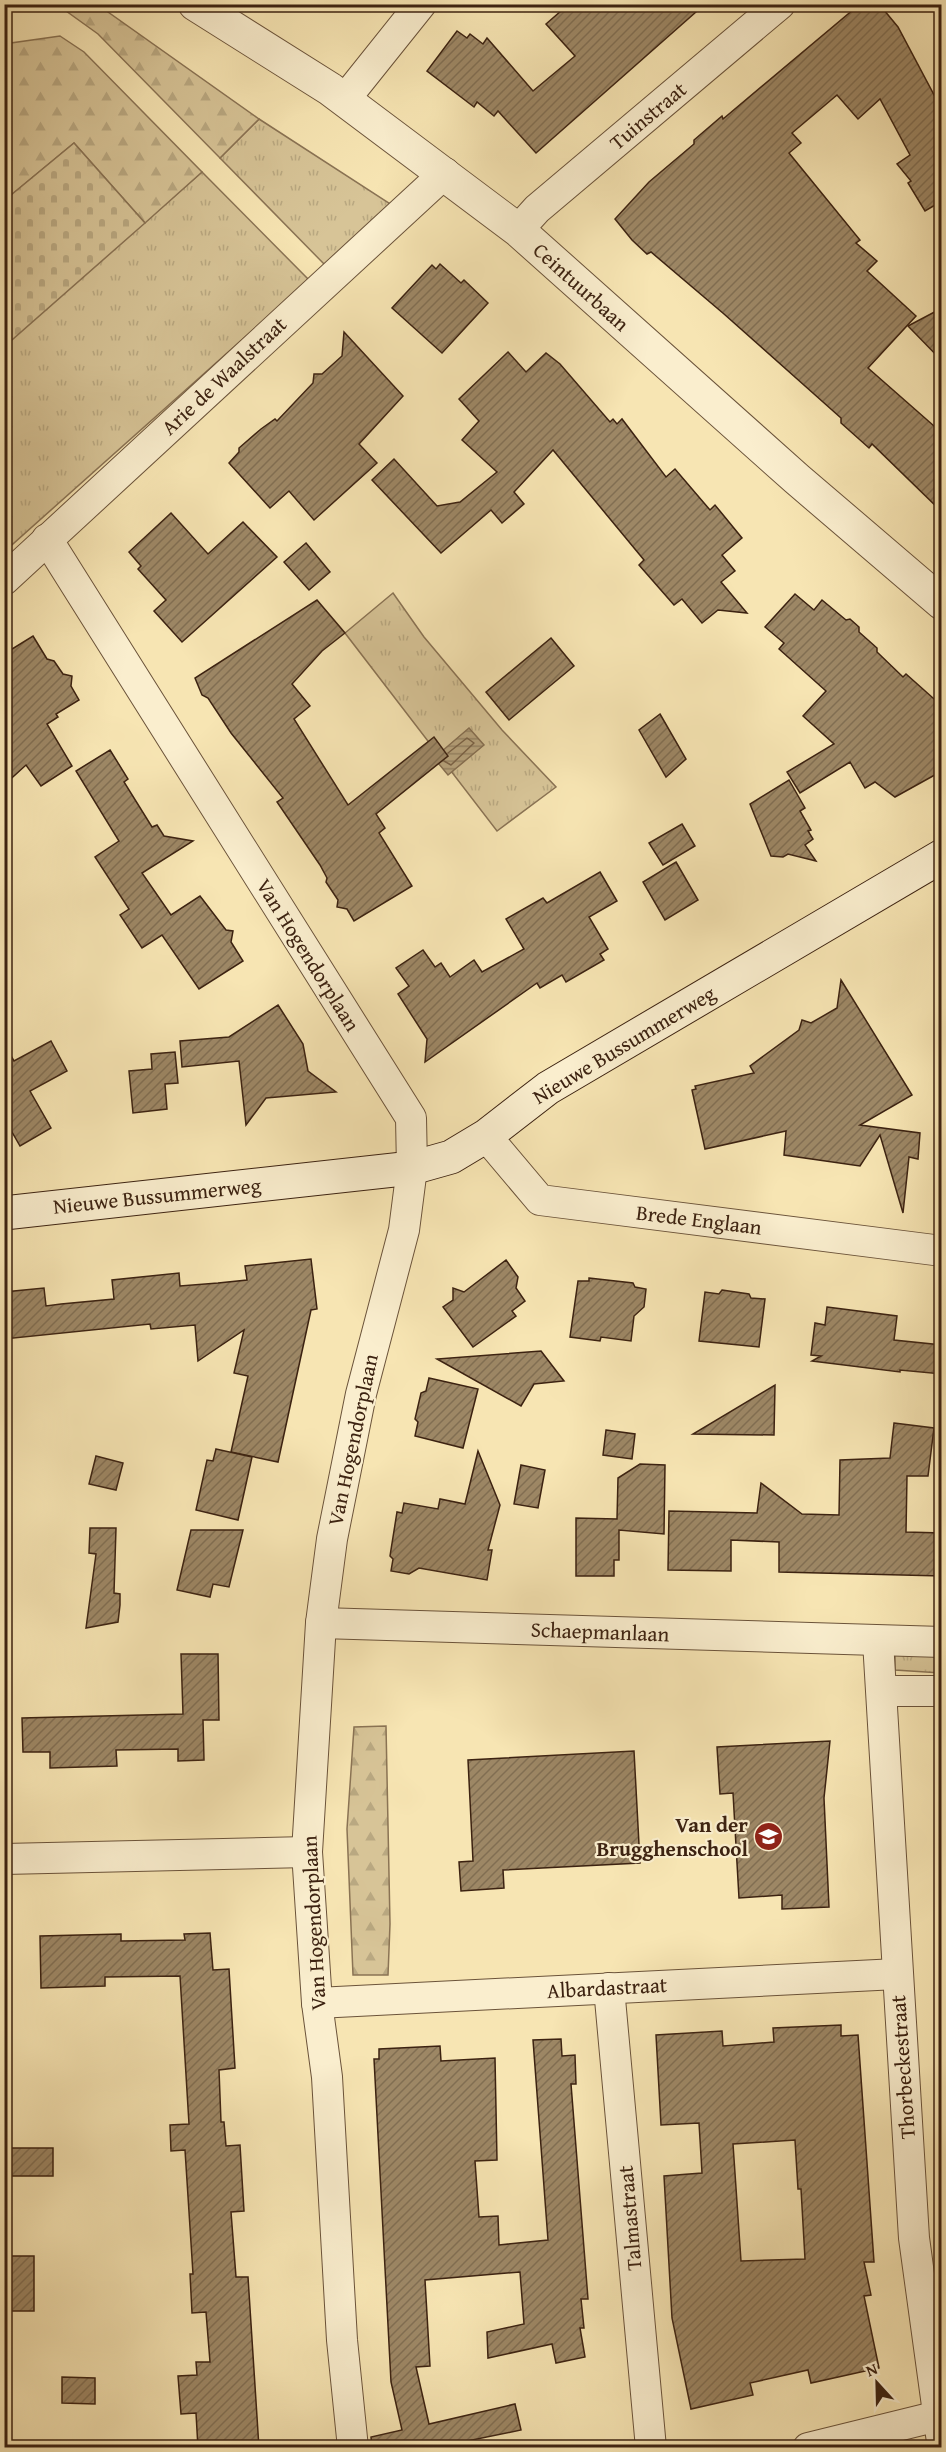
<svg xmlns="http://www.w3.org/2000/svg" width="946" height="2452" font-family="'Gentium Book Plus',serif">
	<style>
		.grass { fill: url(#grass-tufts); stroke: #8a7354; stroke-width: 1.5 }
		.forest { fill: url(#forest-firs); stroke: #8a7354; stroke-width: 1.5 }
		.cemetery { fill: url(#cemetery-stones); stroke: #8a7354; stroke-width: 1.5 }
		.water { fill: url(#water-rules); stroke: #866f51; stroke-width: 1.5 }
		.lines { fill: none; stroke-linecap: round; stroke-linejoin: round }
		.shore { stroke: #7a6246; stroke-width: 1.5 }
		.building { fill: url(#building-hatch); stroke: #3c2211; stroke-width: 1.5; fill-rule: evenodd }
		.minor-casing { stroke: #6b533a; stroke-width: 32 }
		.tertiary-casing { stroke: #6b533a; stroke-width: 35 }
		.secondary-casing { stroke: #3c2211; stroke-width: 35 }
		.minor { stroke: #faeece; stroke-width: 30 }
		.tertiary { stroke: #faeece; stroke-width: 33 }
		.secondary { stroke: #faeece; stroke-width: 33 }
		.labels { text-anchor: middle; stroke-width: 4.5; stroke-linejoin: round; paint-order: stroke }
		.street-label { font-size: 21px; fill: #3c2211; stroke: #faeece }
		.poi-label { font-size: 21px; font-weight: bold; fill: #3c2211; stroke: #faeece; text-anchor: end }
	</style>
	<defs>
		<pattern id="grass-tufts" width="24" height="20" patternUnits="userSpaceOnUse" patternTransform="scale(1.5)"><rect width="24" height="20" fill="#d7c497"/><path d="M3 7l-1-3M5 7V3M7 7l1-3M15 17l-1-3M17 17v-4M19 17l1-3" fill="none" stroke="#b9a881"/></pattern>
		<pattern id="forest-firs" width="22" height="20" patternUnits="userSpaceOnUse" patternTransform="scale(1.5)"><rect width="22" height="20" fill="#d7c497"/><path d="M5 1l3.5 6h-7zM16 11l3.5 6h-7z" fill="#b9a881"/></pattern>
		<pattern id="cemetery-stones" width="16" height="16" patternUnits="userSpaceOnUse" patternTransform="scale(1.5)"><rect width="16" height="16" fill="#d7c497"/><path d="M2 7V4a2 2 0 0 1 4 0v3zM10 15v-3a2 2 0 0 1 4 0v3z" fill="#b9a881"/></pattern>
		<pattern id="water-rules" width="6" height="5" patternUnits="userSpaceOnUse" patternTransform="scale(1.5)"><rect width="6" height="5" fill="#b7a37c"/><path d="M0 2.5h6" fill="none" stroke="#968464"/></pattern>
		<pattern id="building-hatch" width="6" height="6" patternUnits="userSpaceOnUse" patternTransform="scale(1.5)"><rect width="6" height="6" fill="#9d8765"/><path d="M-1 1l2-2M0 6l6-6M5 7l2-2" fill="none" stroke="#816e52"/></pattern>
	</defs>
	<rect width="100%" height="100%" fill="#f7e5b3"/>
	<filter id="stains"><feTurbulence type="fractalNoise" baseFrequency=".00333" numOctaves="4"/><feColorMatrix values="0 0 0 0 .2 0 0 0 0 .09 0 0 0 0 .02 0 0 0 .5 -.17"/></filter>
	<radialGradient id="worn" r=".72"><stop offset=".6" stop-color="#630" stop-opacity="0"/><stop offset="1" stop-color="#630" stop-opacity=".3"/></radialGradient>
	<g class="grass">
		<polygon points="259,119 392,205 325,265 220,158"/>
		<polygon points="202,172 309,280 5,551 4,346"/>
		<polygon points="393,593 424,637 502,730 556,787 497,831 345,633"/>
		<polygon points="895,1655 941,1656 941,1673 895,1670"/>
		<polygon points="893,2440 918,2442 923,2448 866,2448"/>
	</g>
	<g class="forest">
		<polygon points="5,4 98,5 259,119 220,158 98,34 59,6 5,11"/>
		<polygon points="60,36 84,52 202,172 145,223 74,143 5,200 4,44"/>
		<polygon points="386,1726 390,1924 388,1975 353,1975 347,1829 354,1727"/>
	</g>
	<polygon class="cemetery" points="74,143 145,223 5,346 5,200"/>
	<polygon class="water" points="469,728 484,745 448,775 434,758"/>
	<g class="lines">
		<polyline class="shore" points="444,761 451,765 474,743 467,738 448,753"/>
	</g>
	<g class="building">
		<polygon points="569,4 705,4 536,153 498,111 494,116 477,102 474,107 427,71 457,31 467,38 470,34 483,44 487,38 533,91 575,56 546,24"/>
		<polygon points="860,4 879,4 898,27 942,110 942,201 925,211 908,183 911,181 897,164 910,155 880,99 858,119 837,95 792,133 801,143 789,153 860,240 856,243 877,261 867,271 916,316 868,368 942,433 942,512 872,444 869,448 841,423 841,418 724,314 651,252 647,254 632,240 615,219 649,182 694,144 694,140 722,116 723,119"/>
		<polygon points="440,264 461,283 464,280 488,303 442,353 392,308 432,265 436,269"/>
		<polygon points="942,308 942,361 908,326"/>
		<polygon points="344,332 403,396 359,444 377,463 314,520 289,491 270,508 229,463 239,452 239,448 261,429 275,419 277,421 313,383 314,374 322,374 342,356"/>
		<polygon points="508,352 526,372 546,353 560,364 610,422 613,419 617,424 622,419 666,477 675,469 710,510 715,505 742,538 722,555 735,571 721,582 747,613 718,610 702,623 682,599 674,605 639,565 644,560 553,450 514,492 524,504 502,523 491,510 441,553 372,480 394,459 437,506 460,502 497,472 462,440 479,421 459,399"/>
		<polygon points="171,513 208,554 243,522 277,557 182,642 154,611 166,600 138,569 141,566 129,552"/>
		<polygon points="306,543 330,572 309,590 284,562"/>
		<polygon points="795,594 814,610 822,600 846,620 850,619 859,627 859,632 877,648 877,652 903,677 906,674 942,706 942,771 895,797 875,782 865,788 850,762 800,793 787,772 834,744 803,716 826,691 779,649 784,643 765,627"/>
		<polygon points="317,600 345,633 322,651 292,684 310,706 294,719 348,805 434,737 448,756 376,814 385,828 379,833 412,886 354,921 347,909 337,907 338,900 326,882 327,878 320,865 277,802 283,798 231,733 208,698 202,695 195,678"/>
		<polygon points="33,636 47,659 54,661 63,674 72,676 71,686 79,700 56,714 58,717 47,724 72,766 41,786 26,765 4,785 4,654"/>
		<polygon points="551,638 574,666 509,720 486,692"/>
		<polygon points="660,714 686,759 666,777 639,730"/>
		<polygon points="110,750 128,779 124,782 152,827 157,825 164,836 193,841 142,873 171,915 200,896 226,930 233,931 231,942 243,961 199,989 162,935 142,948 120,915 129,909 95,857 119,841 76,771"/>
		<polygon points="789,780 805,808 800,811 811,830 808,831 813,839 805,845 816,861 788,854 783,857 771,856 750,804"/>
		<polygon points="682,824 695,846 663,865 649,843"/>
		<polygon points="676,862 698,900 665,920 643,882"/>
		<polygon points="600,872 617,901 589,917 608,949 600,954 604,960 566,982 562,975 540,988 537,983 425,1062 427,1039 398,994 409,986 396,968 423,950 435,967 441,963 450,977 474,960 482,972 524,949 506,919 543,898 547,903"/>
		<polygon points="841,980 912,1095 860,1125 920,1133 918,1159 909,1157 903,1213 880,1135 860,1166 784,1155 786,1131 705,1149 692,1090 696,1089 695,1086 754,1073 750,1066 799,1030 802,1020 811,1023 837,1008"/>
		<polygon points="278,1005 303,1044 308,1071 336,1092 266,1098 246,1125 239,1061 182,1067 180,1041 229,1037"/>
		<polygon points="51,1041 67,1071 30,1091 51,1128 20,1146 4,1118 4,1044 14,1061"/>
		<polygon points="175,1052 178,1083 165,1084 167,1109 133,1113 129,1071 152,1069 151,1054"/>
		<polygon points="311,1259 317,1309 311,1310 278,1462 231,1452 248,1376 234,1373 244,1330 198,1361 195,1325 151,1329 150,1324 4,1339 4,1292 44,1288 46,1306 61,1304 114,1299 112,1280 179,1273 180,1286 218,1283 247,1280 245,1266"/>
		<polygon points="506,1260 518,1277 516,1288 525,1301 512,1311 516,1316 473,1347 443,1307 453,1300 453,1288 464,1292"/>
		<polygon points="589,1278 633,1283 635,1287 646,1289 644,1307 634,1316 631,1341 601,1337 600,1341 570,1337 578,1281 589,1281"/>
		<polygon points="722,1290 749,1294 751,1298 765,1299 759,1347 699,1341 705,1292 719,1294"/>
		<polygon points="827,1307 897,1316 894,1340 942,1345 942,1374 900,1370 900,1372 812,1361 821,1356 811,1355 815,1323 825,1325"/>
		<polygon points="541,1351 564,1381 534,1384 521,1406 437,1359"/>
		<polygon points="429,1378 478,1389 463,1448 415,1436 418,1422 415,1419 421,1393 426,1391"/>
		<polygon points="775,1385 774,1435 693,1434"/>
		<polygon points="894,1423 934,1428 928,1476 907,1476 906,1532 942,1533 942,1576 779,1572 779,1542 731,1540 731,1571 668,1570 669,1511 757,1513 761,1483 802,1514 839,1515 840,1460 890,1458"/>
		<polygon points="606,1430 635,1434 632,1459 603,1455"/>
		<polygon points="216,1449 252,1457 238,1520 196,1510 207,1460 213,1461"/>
		<polygon points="478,1451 500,1505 488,1550 492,1550 487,1580 419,1568 409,1574 391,1571 393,1559 390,1556 397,1512 402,1513 404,1503 438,1509 440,1499 465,1504"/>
		<polygon points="96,1456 123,1463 116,1490 89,1484"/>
		<polygon points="640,1464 665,1465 664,1534 619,1530 619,1560 614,1560 614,1576 576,1576 576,1518 617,1519 618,1478"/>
		<polygon points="521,1465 545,1470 538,1508 514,1504"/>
		<polygon points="90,1528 116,1528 114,1593 120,1594 120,1605 118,1622 86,1628 96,1554 89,1553"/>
		<polygon points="191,1530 243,1530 229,1587 213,1584 210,1597 177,1590"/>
		<polygon points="181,1654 218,1654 219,1720 203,1720 204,1760 178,1761 178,1749 116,1750 117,1766 50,1768 50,1752 23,1752 22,1718 183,1714"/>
		<polygon points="830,1741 824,1798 829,1907 782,1909 782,1895 739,1898 733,1793 720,1794 717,1747"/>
		<polygon points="634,1751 640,1863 503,1870 504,1888 461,1891 459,1862 473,1861 468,1760"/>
		<polygon points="210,1933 213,1970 229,1969 235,2068 219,2070 221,2122 224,2122 226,2146 240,2145 244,2211 231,2212 236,2277 248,2277 259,2448 198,2448 196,2413 181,2414 178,2376 197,2375 196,2362 210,2362 206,2312 192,2313 190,2274 193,2274 185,2150 171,2151 170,2125 189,2124 180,1976 105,1977 105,1986 41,1988 40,1936 121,1934 121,1941 185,1940 184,1934"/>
		<path d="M841,2025v11l17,-1 16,227h-10l7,33 -7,1 15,72 -68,15 -3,-13 -58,13 3,12 -62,14 -19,-91 -8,-142 38,-3 -3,-50 -38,2 -5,-90 66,-4 1,15 51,-4 -1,-14zM795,2140l3,49h3l4,70 -64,2 -8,-117z"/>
		<polygon points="561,2039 562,2056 575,2055 576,2084 571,2084 588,2299 581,2299 584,2328 580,2328 585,2357 556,2363 552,2344 488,2358 487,2332 524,2324 520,2272 425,2280 430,2366 416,2367 429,2424 515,2404 521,2430 467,2441 469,2448 372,2448 371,2437 402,2430 391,2382 374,2059 379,2059 379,2049 440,2046 441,2061 495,2058 497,2160 475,2161 479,2217 498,2216 499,2245 548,2240 533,2040"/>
		<rect x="4" y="2148" width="49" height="28"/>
		<rect x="4" y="2256" width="30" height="55"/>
		<polygon points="62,2377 95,2378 95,2404 62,2403"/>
	</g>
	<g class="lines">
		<defs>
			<g id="minor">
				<polyline points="345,99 421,4"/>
				<polyline points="518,230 537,209 780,4"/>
				<polyline points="47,539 411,1118 412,1168 404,1230 361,1394 332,1539 321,1623 307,1852 317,2003 327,2077 342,2340 353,2448"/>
				<polyline points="4,580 445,173"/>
				<polyline points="486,1136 540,1200 942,1251"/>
				<polyline points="321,1623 942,1642"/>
				<polyline points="878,1641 914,2238 942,2442"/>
				<polyline points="882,1691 942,1691"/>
				<polyline points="4,1859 307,1852"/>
				<polyline points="609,1988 651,2448"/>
				<polyline points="317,2003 897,1974"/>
				<polyline points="808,2448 942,2415"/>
			</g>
			<polyline id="tertiary" points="195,4 330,89 518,230 797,479 942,603"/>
			<polyline id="secondary" points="4,1213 412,1168 451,1157 486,1136 548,1088 942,856"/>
		</defs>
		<use href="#minor" class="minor-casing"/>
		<use href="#tertiary" class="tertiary-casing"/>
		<use href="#secondary" class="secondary-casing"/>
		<use href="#minor" class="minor"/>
		<use href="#tertiary" class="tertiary"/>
		<use href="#secondary" class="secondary"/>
	</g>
	<defs>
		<symbol id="school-disc" viewBox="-11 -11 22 22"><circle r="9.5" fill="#8f2418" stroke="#faeece"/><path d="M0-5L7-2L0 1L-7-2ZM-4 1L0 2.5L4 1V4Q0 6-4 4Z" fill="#fff"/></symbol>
	</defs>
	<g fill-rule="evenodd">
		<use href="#school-disc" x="752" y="1820" width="33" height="33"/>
	</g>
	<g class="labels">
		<g class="street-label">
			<text transform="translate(648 116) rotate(-40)" y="7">Tuinstraat</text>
			<text transform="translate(581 287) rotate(42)" y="7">Ceintuurbaan</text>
			<text transform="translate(224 376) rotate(-43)" y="7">Arie de Waalstraat</text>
			<text transform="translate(308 955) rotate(58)" y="7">Van Hogendorplaan</text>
			<text transform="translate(624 1045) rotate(-31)" y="7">Nieuwe Bussummerweg</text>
			<text transform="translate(157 1196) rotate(-6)" y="7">Nieuwe Bussummerweg</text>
			<text transform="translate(699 1220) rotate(7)" y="7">Brede Englaan</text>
			<text transform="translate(353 1440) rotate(-78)" y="7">Van Hogendorplaan</text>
			<text transform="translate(600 1632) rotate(2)" y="7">Schaepmanlaan</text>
			<text transform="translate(314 1923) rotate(-93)" y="7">Van Hogendorplaan</text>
			<text transform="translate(607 1988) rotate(-3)" y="7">Albardastraat</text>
			<text transform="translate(903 2067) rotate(-94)" y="7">Thorbeckestraat</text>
			<text transform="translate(630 2218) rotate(-95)" y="7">Talmastraat</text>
		</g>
		<g class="poi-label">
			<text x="748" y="1832">Van der<tspan x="748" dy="24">Brugghenschool</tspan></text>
		</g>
	</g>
	<rect width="946" height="2452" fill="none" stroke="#f7e5b3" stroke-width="24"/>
	<rect x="6" y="6" width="934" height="2440" fill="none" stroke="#3c2211" stroke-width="3"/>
	<rect x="12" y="12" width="922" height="2428" fill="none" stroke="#3c2211" stroke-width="1.5"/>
	<g transform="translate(877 2383) rotate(338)" stroke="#faeece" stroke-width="4.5" paint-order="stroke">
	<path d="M0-4.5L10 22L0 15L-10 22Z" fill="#3c2211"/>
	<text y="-9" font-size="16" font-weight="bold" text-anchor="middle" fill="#3c2211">N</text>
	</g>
	<rect width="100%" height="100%" filter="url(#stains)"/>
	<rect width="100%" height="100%" fill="url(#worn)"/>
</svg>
